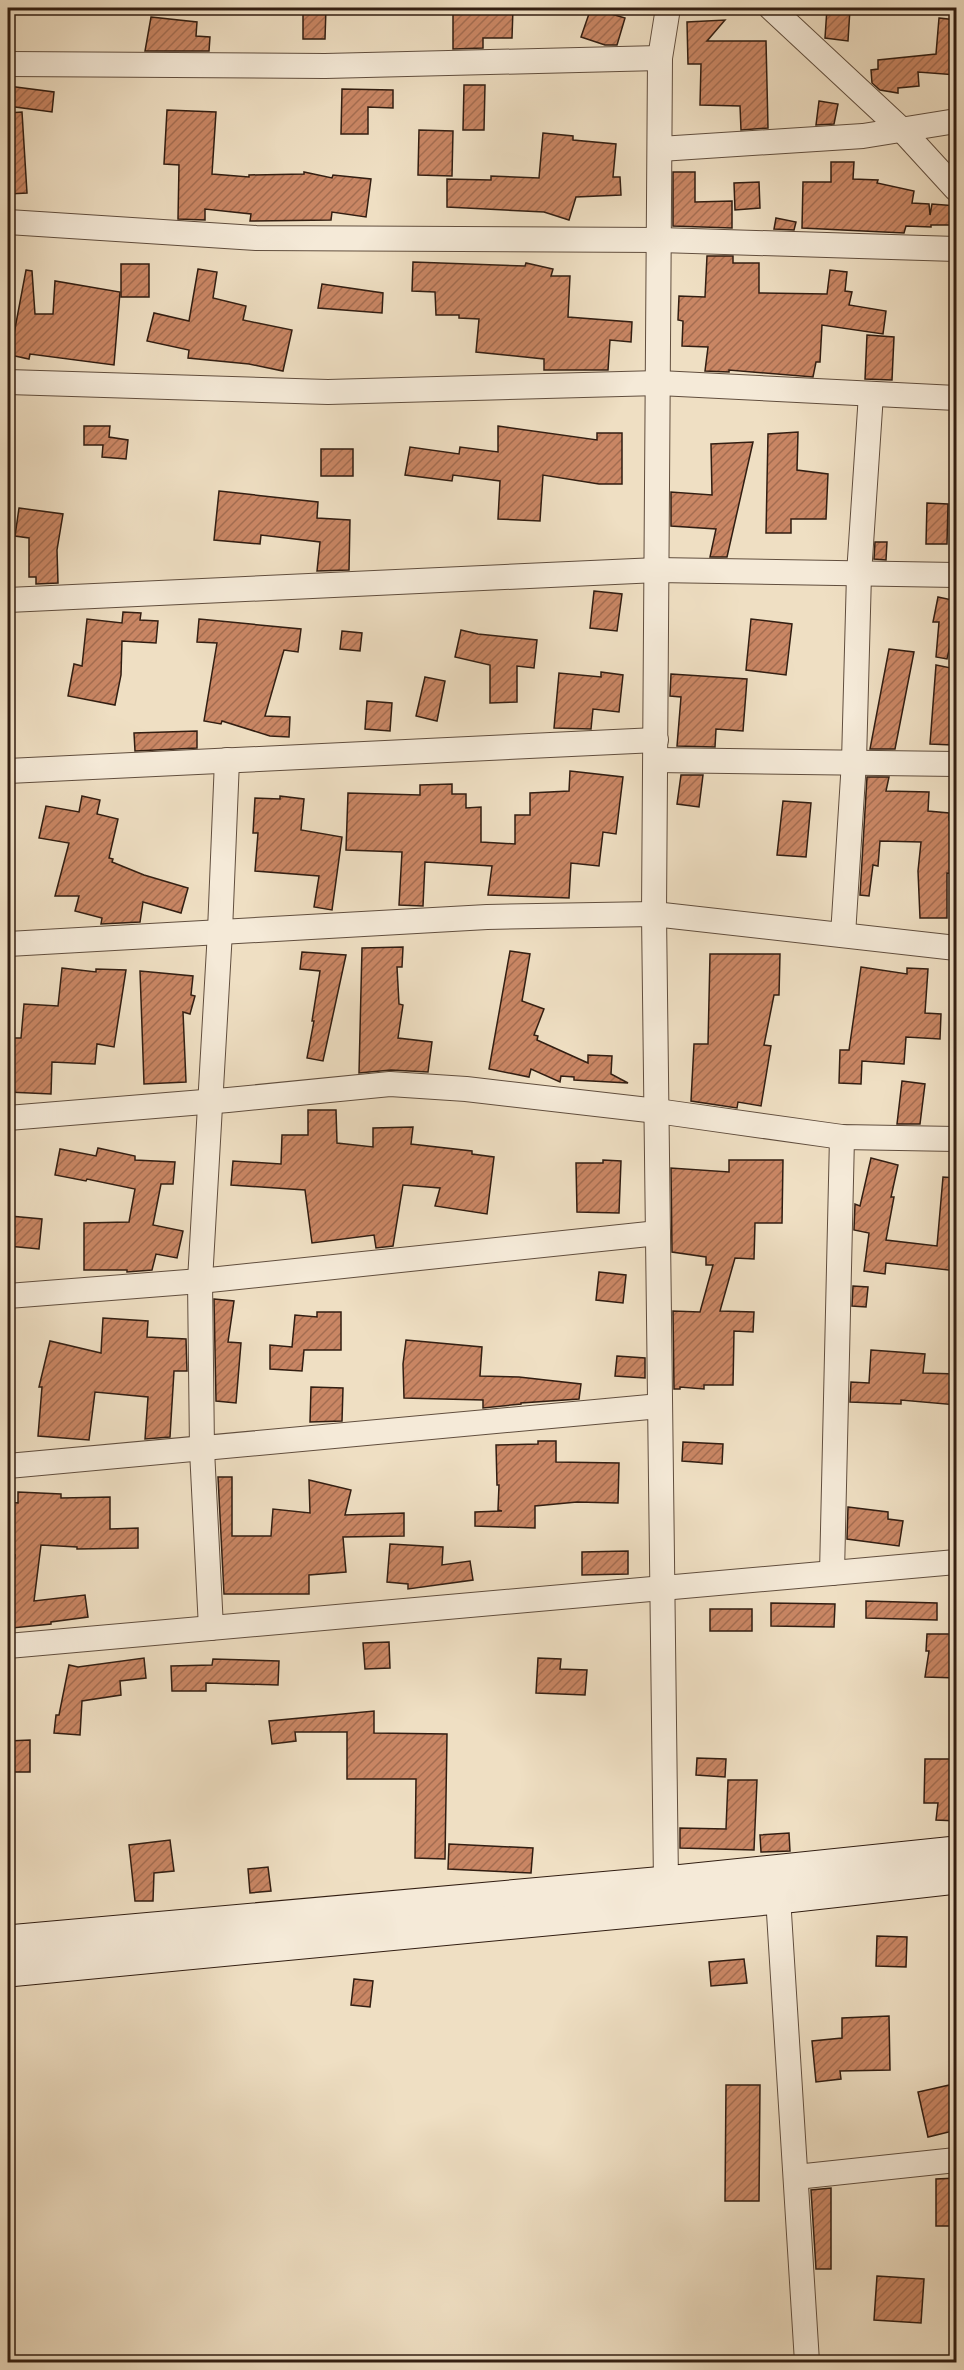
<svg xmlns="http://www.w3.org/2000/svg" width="964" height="2370" font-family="'IM FELL French Canon',serif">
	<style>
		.building { fill: url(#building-hatch); stroke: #321e12; stroke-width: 1.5 }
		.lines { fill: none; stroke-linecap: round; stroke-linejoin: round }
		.minor-casing { stroke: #614e3e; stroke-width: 26 }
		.secondary-casing { stroke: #321e12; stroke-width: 35 }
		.minor { stroke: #f5ead8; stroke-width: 24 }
		.secondary { stroke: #f5ead8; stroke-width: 33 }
	</style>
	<defs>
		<pattern id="building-hatch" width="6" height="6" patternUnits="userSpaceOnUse" patternTransform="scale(1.5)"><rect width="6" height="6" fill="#c98664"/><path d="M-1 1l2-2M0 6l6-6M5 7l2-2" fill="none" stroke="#a46d51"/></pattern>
	</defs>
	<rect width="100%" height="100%" fill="#efdfc3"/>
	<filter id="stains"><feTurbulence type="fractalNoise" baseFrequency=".00333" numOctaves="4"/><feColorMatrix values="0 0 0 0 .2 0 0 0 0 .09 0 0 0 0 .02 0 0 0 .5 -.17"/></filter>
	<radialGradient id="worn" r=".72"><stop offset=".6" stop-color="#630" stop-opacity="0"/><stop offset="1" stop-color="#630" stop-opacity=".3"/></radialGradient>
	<g class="building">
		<polygon points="303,8 326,8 325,39 303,39"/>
		<polygon points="453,8 513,8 512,38 483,38 483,48 453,49"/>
		<polygon points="591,8 625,18 617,45 605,45 581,37"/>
		<polygon points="827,8 850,9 848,41 825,38"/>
		<polygon points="151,17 197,22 196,36 210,37 209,51 145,51"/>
		<polygon points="939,18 957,20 957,75 918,72 919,86 898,88 898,93 880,90 872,83 871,70 878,69 878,60 936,54"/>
		<polygon points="725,20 707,41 766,41 768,128 741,130 740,106 700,105 701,64 688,64 687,22"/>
		<polygon points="464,85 485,85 484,130 463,130"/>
		<polygon points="8,86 54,92 52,112 8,106"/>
		<polygon points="342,89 393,90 393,108 368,107 368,134 341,134"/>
		<polygon points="819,101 838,104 834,124 816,125"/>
		<polygon points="167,110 216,112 212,174 249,177 249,175 304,174 304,172 332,178 333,175 371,179 366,217 332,212 331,220 250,221 251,214 205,209 205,220 178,219 179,165 164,164"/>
		<polygon points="22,112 27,193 8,194 8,113"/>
		<polygon points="419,130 453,131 452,176 418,175"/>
		<polygon points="543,133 573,136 573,140 616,144 613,177 620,177 621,195 576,197 569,220 544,212 447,207 447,179 491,180 491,176 539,178"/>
		<polygon points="831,162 854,162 853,179 878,180 877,183 914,191 912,203 929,204 930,215 932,204 957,206 957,225 931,225 931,227 906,226 904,233 802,228 803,182 831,182"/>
		<polygon points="673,172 695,172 695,202 732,201 732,228 673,226"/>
		<polygon points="759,182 760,208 735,210 734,183"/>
		<polygon points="776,218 796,222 794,230 774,229"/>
		<polygon points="707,256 733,256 733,263 759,263 759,293 827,294 830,270 847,272 845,291 852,292 849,305 886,311 883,334 822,325 820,362 816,362 813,377 729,370 729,372 705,371 708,347 682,346 683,321 678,320 679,296 705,297"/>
		<polygon points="413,262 525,266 526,263 553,269 551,276 570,276 568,317 632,322 631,342 610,340 608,370 544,370 544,359 476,352 479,319 459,318 459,315 436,315 435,292 412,291"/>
		<rect x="121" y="264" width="28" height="33"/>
		<polygon points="198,269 217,272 213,298 246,306 243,320 292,330 283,371 249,364 188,358 189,350 147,341 154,313 189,321"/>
		<polygon points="26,270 32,271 35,314 53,314 55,281 120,292 114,365 30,354 29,359 10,355"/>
		<polygon points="322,284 383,293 382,313 318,308"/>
		<polygon points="867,335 894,337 892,380 865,379"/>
		<polygon points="84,426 110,426 109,437 128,440 126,459 102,457 103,445 84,445"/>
		<polygon points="498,426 597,440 597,433 622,433 622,484 599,484 543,475 540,521 498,519 500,481 453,475 452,481 405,475 410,447 459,454 460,447 498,452"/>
		<polygon points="798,432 797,470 828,474 826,519 791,519 791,533 766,533 768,434"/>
		<polygon points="753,442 727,557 710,557 716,529 671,526 671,492 712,495 711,444"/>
		<rect x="321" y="449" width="32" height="27"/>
		<polygon points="219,491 318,502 317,518 350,520 349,570 317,571 320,542 261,535 260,544 214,540"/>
		<polygon points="927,503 948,504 947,544 926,544"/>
		<polygon points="19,508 63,514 57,550 58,583 36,584 36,577 29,577 29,538 15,536"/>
		<polygon points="875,542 887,542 886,560 874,559"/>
		<polygon points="594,591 622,594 617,631 590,628"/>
		<polygon points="938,597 957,601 957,615 947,659 936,657 939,622 933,622"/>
		<polygon points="123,612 141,613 140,620 158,621 156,643 122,641 121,675 115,705 68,696 74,664 82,666 87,619 122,623"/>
		<polygon points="199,619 301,629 298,652 284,650 265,716 290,717 289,737 270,736 222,721 221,724 204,721 217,643 197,642"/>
		<polygon points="751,619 792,624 786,675 746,670"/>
		<polygon points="461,630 478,634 537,640 534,668 517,666 517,702 490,703 490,665 455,657"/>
		<polygon points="342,631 362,633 360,651 340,649"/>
		<polygon points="889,649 914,652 895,749 870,749"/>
		<polygon points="936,665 956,669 952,690 956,691 952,745 930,744"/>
		<polygon points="601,672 623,675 619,712 593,709 591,729 554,728 559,673 601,677"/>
		<polygon points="671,674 747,679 743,731 716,729 715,747 677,746 681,697 670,696"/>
		<polygon points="425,677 445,681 437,721 416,716"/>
		<polygon points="367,701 392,703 390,731 365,729"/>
		<polygon points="197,731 197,748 135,751 134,733"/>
		<polygon points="570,771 623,777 616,834 603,832 599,866 571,863 569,898 488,895 492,866 425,862 423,906 399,905 402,852 346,850 348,793 420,795 420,785 452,784 452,794 466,794 466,808 481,807 481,842 515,844 515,815 530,815 530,793 569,791"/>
		<polygon points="681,775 703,775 699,807 677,804"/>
		<polygon points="867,777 889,777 886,791 929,792 928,811 949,813 949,820 957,820 957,874 947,873 947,918 920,918 918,871 921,842 880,841 878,866 873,865 869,896 860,895"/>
		<polygon points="82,796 100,800 97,814 118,819 109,858 113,859 112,862 144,875 188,888 181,913 143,902 140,922 101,924 102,918 75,911 79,896 55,896 69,843 39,838 46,806 79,812"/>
		<polygon points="280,796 304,799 301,830 342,837 332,910 314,907 319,876 255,871 258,833 253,833 255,798 280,799"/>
		<polygon points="783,801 811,803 806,857 777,855"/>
		<polygon points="403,947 402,967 397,967 399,1004 403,1005 398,1038 432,1042 428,1072 391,1070 359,1073 362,948"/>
		<polygon points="510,951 530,954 522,1001 544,1009 534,1035 538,1036 537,1040 588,1063 588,1055 612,1056 611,1074 628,1083 574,1080 574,1077 561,1076 560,1082 531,1069 529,1077 489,1069"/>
		<polygon points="302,952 346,955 323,1061 307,1058 314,1021 312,1021 320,971 300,969"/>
		<polygon points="710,954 780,954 779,995 774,995 764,1045 771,1046 761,1106 738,1102 737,1108 691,1101 694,1044 708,1044"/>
		<polygon points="861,967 907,974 907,968 928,969 925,1013 941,1014 940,1039 906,1037 904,1064 862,1061 861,1084 839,1083 840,1050 849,1050"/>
		<polygon points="62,968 96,972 96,969 126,970 114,1047 97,1044 95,1064 52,1062 51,1094 8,1092 10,1038 21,1038 24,1004 58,1006"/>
		<polygon points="140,971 193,976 191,995 195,996 190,1014 183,1012 186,1082 144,1084"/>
		<polygon points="902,1081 925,1084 920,1124 897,1124"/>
		<polygon points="308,1110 336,1110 337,1143 373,1147 373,1128 413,1127 411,1144 472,1151 472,1154 494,1157 487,1214 435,1206 440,1188 403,1185 393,1246 376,1248 374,1235 312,1243 305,1190 231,1185 233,1161 281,1164 282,1135 308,1135"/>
		<polygon points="98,1148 135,1156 135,1160 175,1162 173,1184 161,1184 153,1225 183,1231 177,1258 156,1254 152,1270 127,1272 127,1270 84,1270 84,1223 129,1222 135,1189 87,1179 86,1181 55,1175 60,1149 96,1156"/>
		<polygon points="871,1158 898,1165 891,1197 894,1197 886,1240 937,1246 943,1177 957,1178 957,1271 886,1263 885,1274 864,1271 869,1233 854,1230 855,1204 860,1206"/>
		<polygon points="603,1160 621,1161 619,1213 577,1212 576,1163 603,1163"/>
		<polygon points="729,1160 783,1160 782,1223 755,1223 754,1259 735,1258 720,1311 754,1312 753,1332 734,1331 733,1385 704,1385 704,1389 680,1387 680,1389 674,1389 673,1311 700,1312 713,1265 706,1265 706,1257 672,1252 671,1168 729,1172"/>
		<polygon points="10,1216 42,1219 39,1249 8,1246"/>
		<polygon points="599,1272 626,1275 623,1303 596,1300"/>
		<polygon points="853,1286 868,1287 866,1307 852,1306"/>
		<polygon points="214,1299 234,1301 228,1342 241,1343 236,1403 216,1401"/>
		<polygon points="317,1312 341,1312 341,1350 304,1350 302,1371 270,1369 270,1345 292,1347 295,1315 317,1317"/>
		<polygon points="103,1318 148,1321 147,1337 186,1339 187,1371 174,1371 170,1437 145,1439 148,1397 95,1392 89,1440 38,1436 42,1387 39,1387 50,1341 101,1353"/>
		<polygon points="406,1340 482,1347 480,1376 519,1377 581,1384 579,1399 521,1403 521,1404 483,1408 483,1400 404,1398 403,1364"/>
		<polygon points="871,1350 925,1354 923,1373 957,1374 957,1405 901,1400 901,1404 850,1402 851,1382 869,1383"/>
		<polygon points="617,1356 645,1358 645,1378 615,1376"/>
		<polygon points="311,1387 343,1388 342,1421 310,1422"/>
		<polygon points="538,1441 556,1441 556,1462 619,1463 618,1503 577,1502 535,1506 535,1528 475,1526 475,1512 502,1511 498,1510 499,1485 497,1485 496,1445 538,1444"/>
		<polygon points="683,1442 723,1444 722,1464 682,1461"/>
		<polygon points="218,1477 232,1477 232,1536 271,1536 273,1509 310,1513 309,1480 351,1490 345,1515 404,1513 404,1536 343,1537 346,1572 309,1575 309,1594 224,1594"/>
		<polygon points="18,1492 61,1494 61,1498 110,1497 110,1529 138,1528 138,1548 77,1549 77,1547 41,1545 34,1601 85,1595 88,1617 51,1622 51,1624 12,1628 10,1600 15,1555 8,1555 8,1502 18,1503"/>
		<polygon points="848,1507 888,1512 888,1519 903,1521 899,1546 847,1539"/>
		<polygon points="390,1544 443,1547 442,1565 470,1561 473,1580 408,1589 408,1584 387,1582"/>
		<polygon points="628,1551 628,1574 582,1575 582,1552"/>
		<polygon points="866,1601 937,1603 937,1620 866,1618"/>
		<polygon points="771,1603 835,1604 834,1627 771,1626"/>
		<rect x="710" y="1609" width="42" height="22"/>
		<polygon points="927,1634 957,1634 957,1678 925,1677 929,1651 926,1651"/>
		<polygon points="389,1642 390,1668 365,1669 363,1643"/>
		<polygon points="144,1658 146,1678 120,1681 121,1695 82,1701 80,1735 54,1733 56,1715 59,1715 69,1665 78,1667"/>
		<polygon points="538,1658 561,1659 560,1669 587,1670 585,1695 536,1693"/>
		<polygon points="213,1659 279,1661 278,1685 206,1683 206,1691 172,1691 171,1666 212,1665"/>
		<polygon points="374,1711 374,1733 447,1734 445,1859 415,1858 416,1779 347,1779 347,1732 295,1732 296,1741 272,1744 269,1721"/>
		<polygon points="30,1740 30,1772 8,1772 8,1741"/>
		<polygon points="697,1758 726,1759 725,1777 696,1775"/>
		<polygon points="925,1759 957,1759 957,1821 936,1820 938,1803 924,1803"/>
		<polygon points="728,1780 757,1780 754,1850 680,1848 680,1828 726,1829"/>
		<polygon points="789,1833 790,1851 761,1852 760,1835"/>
		<polygon points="170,1840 174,1871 154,1873 153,1901 135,1901 129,1845"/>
		<polygon points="449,1844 533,1848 531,1873 448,1869"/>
		<polygon points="268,1867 271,1891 250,1893 248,1869"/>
		<polygon points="877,1936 907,1937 906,1967 876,1966"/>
		<polygon points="744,1959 747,1983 711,1986 709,1962"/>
		<polygon points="354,1979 373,1981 370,2007 351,2005"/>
		<polygon points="889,2016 890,2070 840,2071 841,2079 816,2082 812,2041 842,2038 842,2018"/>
		<polygon points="954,2084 957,2096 957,2130 928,2137 918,2092"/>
		<polygon points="726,2085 760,2085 759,2201 725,2201"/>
		<polygon points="957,2178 957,2226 936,2226 936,2179"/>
		<polygon points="831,2188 831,2269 816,2269 811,2190"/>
		<polygon points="877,2276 924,2279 921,2323 874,2320"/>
	</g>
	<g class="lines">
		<defs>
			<g id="minor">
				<polyline points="771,8 902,130 956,189"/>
				<polyline points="8,64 325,66 660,58"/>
				<polyline points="660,149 863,136 956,121"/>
				<polyline points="8,222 256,238 660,240 956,249"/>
				<polyline points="8,382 328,392 659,383 956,398"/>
				<polyline points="8,600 657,570 956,575"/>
				<polyline points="656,760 956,764"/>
				<polyline points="8,771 656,740"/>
				<polyline points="843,935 854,761 859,574 871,394"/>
				<polyline points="8,944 487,917 654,914 956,948"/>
				<polyline points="8,1118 228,1100 390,1084 466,1089 657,1111 842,1137 956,1139"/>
				<polyline points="8,1296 200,1281 658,1233"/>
				<polyline points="8,1466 660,1406"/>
				<polyline points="832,1573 842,1137"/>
				<polyline points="211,1628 202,1450 200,1281 220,931 227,760"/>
				<polyline points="8,1646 956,1562"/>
				<polyline points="666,1883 654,914 660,58 668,8"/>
				<polyline points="778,1897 807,2362"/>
				<polyline points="796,2177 956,2160"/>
			</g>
			<g id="secondary">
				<polyline points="8,1942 666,1883 956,1853"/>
				<polyline points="8,1970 778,1897 956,1877"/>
			</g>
		</defs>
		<use href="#minor" class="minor-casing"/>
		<use href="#secondary" class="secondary-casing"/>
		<use href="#minor" class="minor"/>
		<use href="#secondary" class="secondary"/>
	</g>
	<rect width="964" height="2370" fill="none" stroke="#efdfc3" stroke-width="30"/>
	<rect x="9" y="9" width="946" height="2352" fill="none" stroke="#321e12" stroke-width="3"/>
	<rect x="15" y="15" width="934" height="2340" fill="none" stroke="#321e12" stroke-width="1.5"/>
	<rect width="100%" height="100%" filter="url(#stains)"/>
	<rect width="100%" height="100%" fill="url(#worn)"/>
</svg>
